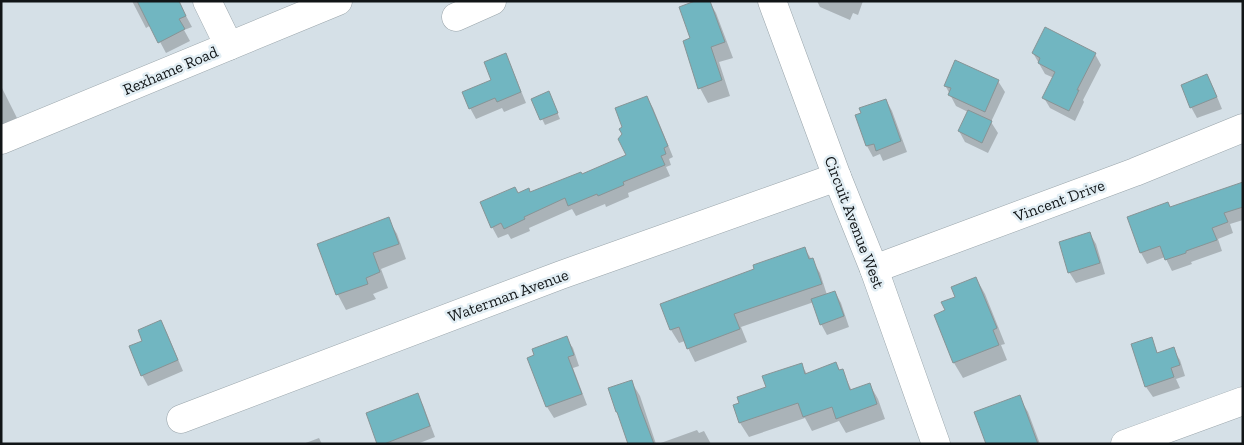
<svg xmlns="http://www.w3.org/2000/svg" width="1244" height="445" font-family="'Zilla Slab',serif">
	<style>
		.shadow { fill: #0003 }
		.building { fill: #71b6c1; stroke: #879496 }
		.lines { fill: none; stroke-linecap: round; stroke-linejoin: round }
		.street-casing { stroke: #99a4aa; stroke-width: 29 }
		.street { stroke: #fff; stroke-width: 28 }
		.labels { text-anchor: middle; stroke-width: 5; stroke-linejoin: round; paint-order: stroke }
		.street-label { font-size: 16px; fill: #111517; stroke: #e2eef4 }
	</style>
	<rect width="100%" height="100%" fill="#d5e0e7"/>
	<g class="shadow">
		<polygon points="132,1 178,1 192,27 184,30 190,41 166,53 151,25 146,28"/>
		<polygon points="709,1 716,13 733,58 719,62 730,96 708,103 700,88 691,39"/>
		<polygon points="817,1 863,1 858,15 853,13 850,20 820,7"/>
		<polygon points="1033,53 1095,54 1101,65 1083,100 1084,102 1075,121 1050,108 1044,98 1054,78 1045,74"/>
		<polygon points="505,55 511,66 526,103 504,112 502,108 476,119 470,108 493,81"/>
		<polygon points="1207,76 1213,87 1222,109 1197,118 1191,107"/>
		<polygon points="998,81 1005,92 991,122 998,133 988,153 965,142 959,131 968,112 956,106 945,85"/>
		<polygon points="1,86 17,118 1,125"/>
		<polygon points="647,97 653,108 673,157 669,159 671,165 666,167 670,176 628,193 629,197 606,207 605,204 576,216 572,209 529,228 530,231 511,239 508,234 498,238 492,227 518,194 530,193 581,175 628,156"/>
		<polygon points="551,98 560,119 545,125 533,100"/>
		<polygon points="886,100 892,111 907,152 883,161 880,154 873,157 867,146 857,116"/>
		<polygon points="1243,184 1243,220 1230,224 1233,233 1218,239 1222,251 1191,262 1192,264 1172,271 1165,257 1147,264 1141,253 1128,218 1170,208"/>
		<polygon points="388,219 397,234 406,259 381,269 388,288 373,294 376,299 346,310 338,295 319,244"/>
		<polygon points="1090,234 1096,244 1105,274 1076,283 1069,272"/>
		<polygon points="805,249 820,273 827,295 835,292 841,303 849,327 827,335 821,324 814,302 741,327 747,342 695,362 688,348 685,341 679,343 671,330 662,305 756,270"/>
		<polygon points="976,278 985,294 1005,344 1001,345 1007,360 963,378 954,363 935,316 946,311"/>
		<polygon points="161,322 167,333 183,371 148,386 142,375 144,341"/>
		<polygon points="566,338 573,348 579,366 573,368 587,405 554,418 547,407 528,358"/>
		<polygon points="1151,339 1158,354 1173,349 1180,360 1185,376 1176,379 1180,388 1153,397 1146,387 1132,345"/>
		<polygon points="801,364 807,374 836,364 840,371 842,370 852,391 870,385 878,399 885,419 846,433 839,421 812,431 805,418 749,437 740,423 734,406 768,388"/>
		<polygon points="631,381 640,396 656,444 629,444"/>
		<polygon points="417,395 423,405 435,437 417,444 379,444"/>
		<polygon points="1019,397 1028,412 1040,444 987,444"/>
		<polygon points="697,430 699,433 704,431 711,444 658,444"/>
		<polygon points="319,438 322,444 303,444"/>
	</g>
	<g class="building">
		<polygon points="137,1 179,1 186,16 179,19 185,29 158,43"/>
		<polygon points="695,1 710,1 725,42 711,47 722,80 698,89 683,41 690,38 679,7"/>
		<polygon points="1045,27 1096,53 1077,90 1079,90 1069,111 1042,98 1055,72 1038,63 1040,58 1032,53"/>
		<polygon points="506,53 521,92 497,102 495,98 469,109 462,92 491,80 484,62"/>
		<polygon points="955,60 999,80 985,112 948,95 951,88 944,86"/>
		<polygon points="1207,74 1217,97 1190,108 1181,85"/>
		<polygon points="549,91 558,113 540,120 531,99"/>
		<polygon points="647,96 668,146 664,148 666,154 661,156 665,165 623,182 624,185 598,196 597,194 568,206 565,198 524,217 525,219 504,229 501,223 491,228 480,202 515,187 518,193 529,188 530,192 581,172 582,174 626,155 618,139 622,134 619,129 622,127 615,108"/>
		<polygon points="886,99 901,141 876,151 874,144 866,146 855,115 861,113 859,108"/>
		<polygon points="968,110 992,121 982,143 958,131"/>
		<polygon points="1243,182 1243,207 1224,213 1228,222 1212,228 1217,240 1186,251 1186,253 1165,260 1160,246 1140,253 1127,217 1168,202 1170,207"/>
		<polygon points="389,217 399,244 373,253 380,272 366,278 368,284 336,295 317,244"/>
		<polygon points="1090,232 1100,263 1068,273 1059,242"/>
		<polygon points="805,247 809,259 813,258 822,284 734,314 740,329 687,349 679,327 670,330 660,304 754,269 753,265"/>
		<polygon points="976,277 997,328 993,330 999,345 953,363 934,315 945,310 941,302 955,297 951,287"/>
		<polygon points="835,291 844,316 820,325 811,299"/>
		<polygon points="161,320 178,360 141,376 129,346 142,341 138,330"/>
		<polygon points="567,336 574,355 568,357 582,394 546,407 527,358 534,355 532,349"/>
		<polygon points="1152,337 1157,353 1174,347 1180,365 1171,368 1174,377 1145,387 1131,344"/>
		<polygon points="836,362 839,370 843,369 850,390 870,383 877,404 836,419 832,407 803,417 798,403 739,423 733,405 739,403 737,397 766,387 762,376 802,363 805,374"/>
		<polygon points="632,380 639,404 654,444 628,444 617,412 616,412 608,388"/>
		<polygon points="418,393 430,426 384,444 377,444 366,413"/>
		<polygon points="1020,395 1038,444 986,444 974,412"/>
	</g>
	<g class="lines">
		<defs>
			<g id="street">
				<polyline points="207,1 229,46"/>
				<polyline points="772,1 837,177 874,269 936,444"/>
				<polyline points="456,17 492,1"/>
				<polyline points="1,140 338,1"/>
				<polyline points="874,269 1135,172 1243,128"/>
				<polyline points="181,419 561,275 837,177"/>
				<polyline points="1125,444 1243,401"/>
			</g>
		</defs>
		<use href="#street" class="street-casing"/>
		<use href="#street" class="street"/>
	</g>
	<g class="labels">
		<g class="street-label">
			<text transform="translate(170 70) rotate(-23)" y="6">Rexhame Road</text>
			<text transform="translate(1059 200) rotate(-20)" y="6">Vincent Drive</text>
			<text transform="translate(855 222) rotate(69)" y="6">Circuit Avenue West</text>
			<text transform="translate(508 295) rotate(-20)" y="6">Waterman Avenue</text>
		</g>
	</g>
	<rect width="1244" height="445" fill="none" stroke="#111517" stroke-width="5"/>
</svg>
